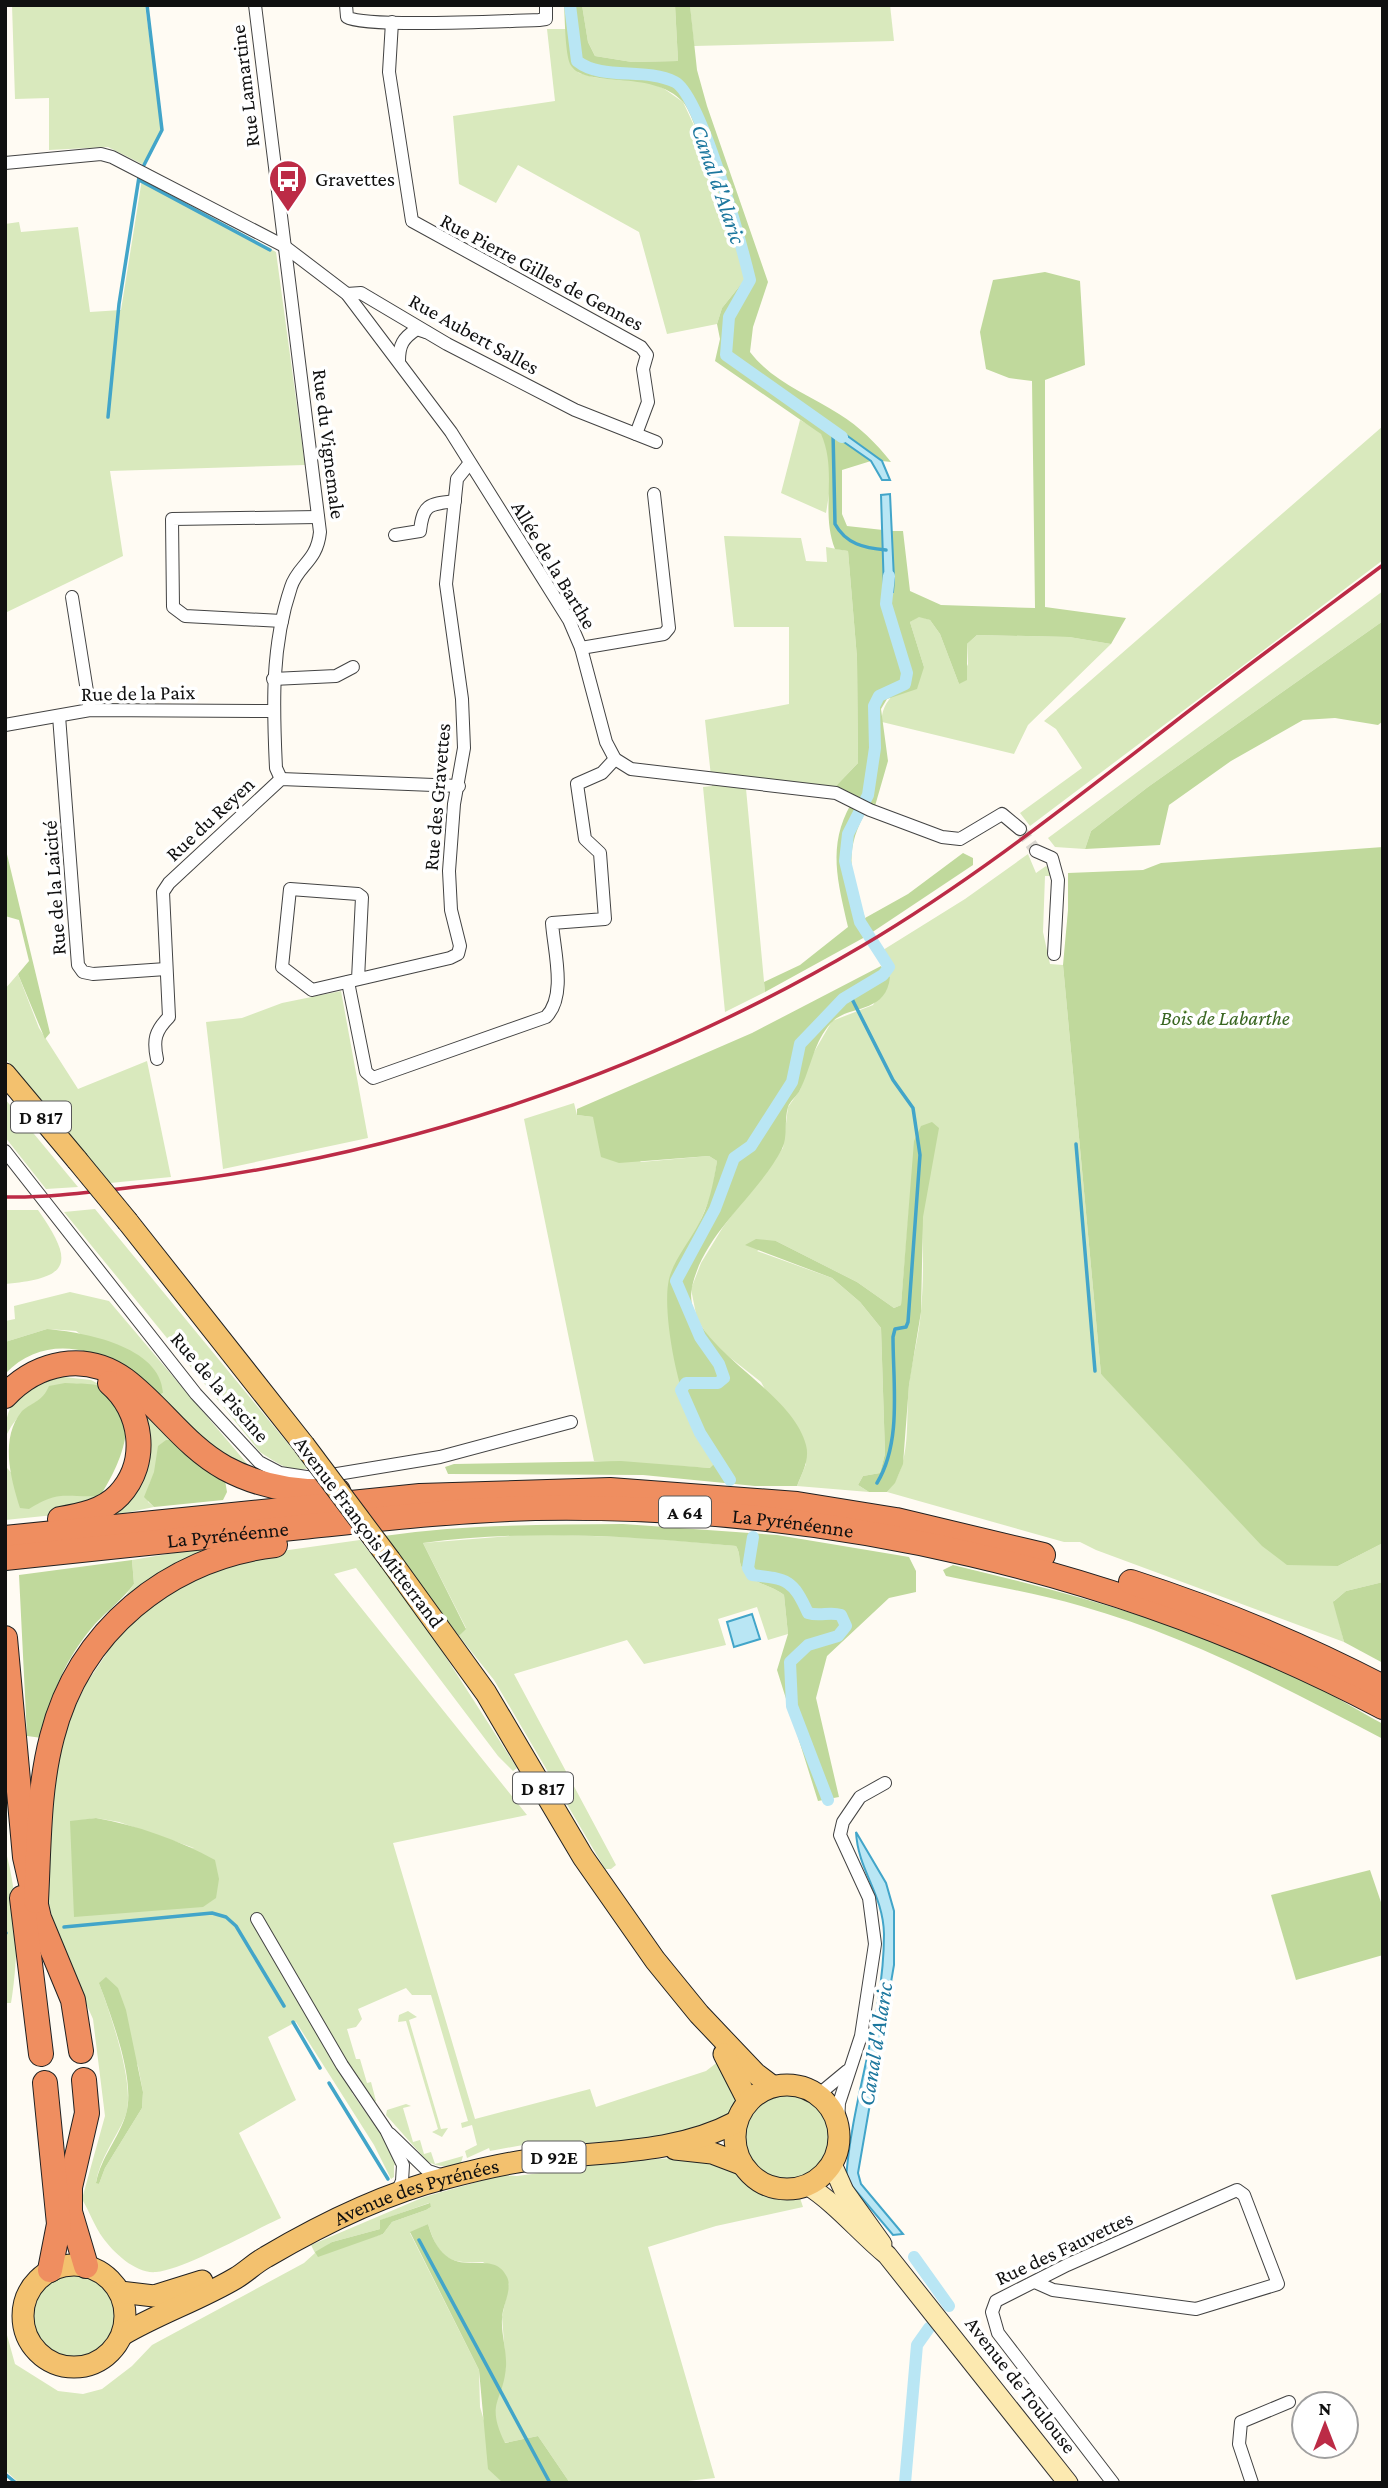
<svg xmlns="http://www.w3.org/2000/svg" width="1388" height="2488" font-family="'Crimson Pro',serif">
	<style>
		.green { fill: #d9e9bd; fill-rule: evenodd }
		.forest { fill: #c0d99c }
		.water { fill: #b9e6f4; stroke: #42a5c9; stroke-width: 2 }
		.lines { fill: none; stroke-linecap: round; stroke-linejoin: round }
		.stream { stroke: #42a5c9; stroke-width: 3.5 }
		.canal { stroke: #b9e6f4; stroke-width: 12 }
		.street-tunnel { stroke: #dbd8d1; stroke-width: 12; stroke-dasharray: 12 6; stroke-linecap: butt }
		.street-casing { stroke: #434343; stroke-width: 14 }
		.secondary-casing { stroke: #323232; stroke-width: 21 }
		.primary-casing { stroke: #212121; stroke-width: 23 }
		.highway-casing { stroke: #212121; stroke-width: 26 }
		.street { stroke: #fff; stroke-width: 12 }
		.secondary { stroke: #fce9b0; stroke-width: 19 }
		.primary { stroke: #f3c16e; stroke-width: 21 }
		.highway { stroke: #ef8e60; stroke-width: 24 }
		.rail { stroke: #bc2b46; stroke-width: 3.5 }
		.primary-bridge-casing { stroke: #212121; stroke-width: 23; stroke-linecap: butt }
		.primary-bridge { stroke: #f3c16e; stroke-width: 21 }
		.labels { text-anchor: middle; stroke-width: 7; stroke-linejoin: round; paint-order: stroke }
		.shield { fill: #fff; stroke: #585858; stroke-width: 2 }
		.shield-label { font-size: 19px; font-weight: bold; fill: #101010 }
		.street-label { font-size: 21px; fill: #101010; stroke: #fff }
		.poi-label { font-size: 21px; fill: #101010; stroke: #fff; text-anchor: start }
		.park-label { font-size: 21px; font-style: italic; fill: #396621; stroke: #fff }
		.water-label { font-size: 23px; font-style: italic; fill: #1c779e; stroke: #fff }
	</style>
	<rect width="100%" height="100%" fill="#fffbf3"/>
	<g class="green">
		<polygon points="12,5 145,5 162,130 144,165 108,147 49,150 49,98 15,99"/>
		<polygon points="582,5 675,5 678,61 632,62 595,56 588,42"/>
		<polygon points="690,5 890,5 894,41 694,46"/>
		<polygon points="547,29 566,29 570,63 579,73 597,78 642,80 663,88 683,102 714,168 746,278 722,308 717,324 667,334 639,232 518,165 496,203 459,184 453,116 555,101"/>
		<polygon points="142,179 276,252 305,465 110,471 123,556 5,613 5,224 19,222 21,232 78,227 90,312 121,310"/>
		<path d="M800,420c7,4 18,9 23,16 12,21 7,55 3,77l-45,-20z"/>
		<polygon points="1383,426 1383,560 1030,826 1020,813 1082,768 1056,729 1044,721"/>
		<polygon points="724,536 801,538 806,561 827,562 826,547 848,551 857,658 858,763 835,787 745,778 765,992 725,1012 703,787 712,786 705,720 789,704 789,627 734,627"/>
		<polygon points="1383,591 1383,621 1148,787 1091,831 1085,849 1055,847 1048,838"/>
		<path d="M919,616l11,4 10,14 19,50 9,-20 -1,-20 10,-9 92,2 42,7 -83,81 -14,29 -132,-32c-2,-24 25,-38 42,-55l-14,-45z"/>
		<path d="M1028,854l8,19 10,-7 12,10h-13l-2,56 7,32 13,1 38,409 237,192 45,-23v39l-37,9 -12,10 10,41 -248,-92 -16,-8h-16l-177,-50c26,-28 18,-72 22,-107 3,-25 10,-49 12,-74 5,-57 0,-113 -6,-170l-14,164 -7,3 -37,-26 -81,-41 -19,10 75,27 28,24 21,26 4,126 -5,19 -17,3 -5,9 11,7 -72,-6 9,-22 -45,-82 -47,-37 -17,-26 -6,-30 10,-26 22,-36 60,-79 5,-41 12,-17 10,-31 22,-38 41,-16 17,-28 -15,-22 90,-56z"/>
		<polygon points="18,974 39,1028 78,1089 147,1061 171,1177 110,1183 5,1058 5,989"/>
		<polygon points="341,991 368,1138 223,1169 206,1022 242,1018 282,1003"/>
		<polygon points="5,1099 78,1187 46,1189 5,1137"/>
		<polygon points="574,1103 577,1115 593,1117 641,1162 709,1156 717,1161 712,1193 668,1298 679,1376 689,1410 716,1450 717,1461 711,1468 594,1461 524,1119"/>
		<path d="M95,1209l213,259c-18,6 -34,-7 -48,-16l-196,-240z"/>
		<path d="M5,1210h33c37,53 33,68 -33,74z"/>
		<polygon points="70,1292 109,1301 249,1466 221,1456 156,1397 163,1393 76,1331 47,1329 5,1342 5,1321 15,1319 14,1306"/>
		<path d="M55,1376l36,4 17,9c-22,-6 -44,-10 -63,6 -6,7 1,4 -7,8 -18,10 -24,17 -33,35 1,-43 16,-44 50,-62z"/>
		<path d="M151,1414l37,35c-22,15 -43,23 -40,53l6,5 -53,11 42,-98z"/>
		<path d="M5,1440l2,28 32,35c14,-13 42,-6 61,-7l-36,18 -59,6z"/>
		<path d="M535,1534l114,4 87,8c5,8 2,14 6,22 7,15 30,17 42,27l4,39 -20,6 -11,-33 -39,12 8,26 -82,19 -17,-24 -113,34 102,191 -5,4h-6l-111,-189 -35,-44 7,-8 -43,-85z"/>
		<path d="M360,1540l55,69 102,159 -4,3 -15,-15 -142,-188 -22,6 193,241 -134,28 82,276 115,-30 6,18 110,-36 13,-10 18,35c-2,9 -5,17 -13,23 -31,23 -126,22 -166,26l-13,-4 -55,10 -1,-3 -22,10 -2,-7 12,-6 -5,-20 -10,3 -1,-5 7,-2 -37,-126h-19l-6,-7 -48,21 4,10 -6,8 -9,2 9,30h4l7,24 4,-1 5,19 -3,2 -15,-14 -6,4 34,48 11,24h-3v12l-3,2 -17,-34 -78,-123 -28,15 28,63 -57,33 42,85c-29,13 -96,51 -125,54 -20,2 -42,-19 -53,-34 -8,-11 -14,-27 -21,-39l23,-83 -12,-97 -34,-76 -12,-46 1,-78 17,-90 21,-45 27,-40 40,-43 56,-30 51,-17zM96,1818l23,4 75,26 -124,-26zM99,1983l39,83 5,26 -1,16 -37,60 -6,16 -3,-2c4,-24 19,-42 29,-65 12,-29 -15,-104 -26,-134z"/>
		<polygon points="210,1547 213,1552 126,1595 134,1584 132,1560"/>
		<path d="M5,1849c14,47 14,105 6,154h-6z"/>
		<polygon points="408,2011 417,2017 409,2020 441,2129 448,2128 442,2137 432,2132 438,2129 406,2021 398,2022 399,2015"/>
		<circle cx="787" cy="2138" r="44"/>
		<path d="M406,2104l5,2 -8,2 10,34 7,-2 4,14 7,-2 4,12 28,-8 -2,7c-12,4 -23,5 -34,-2l-41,-46 1,-5z"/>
		<path d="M690,2157l40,8 23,21 20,9 27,3 3,9 -87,19 -68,21 67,231 -46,5h-99l-32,-47 -34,7 -8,-18 -2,-19 12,-39 -4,-50 7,-33 -26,-22c-34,2 -44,-3 -55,-38l-18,9 69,137 1,37 22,75 9,1h-492l-14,-13v-142l10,36 43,27 25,3 19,-5 30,-23 20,-21 152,-82 11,-10 -4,-8 113,-48 78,-22 15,1 38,-5 22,-7zM429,2203l2,4 -5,3 -34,12 -9,12 -67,19 16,-11 48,-13 1,-9z"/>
		<circle cx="75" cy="2316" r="41"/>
	</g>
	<g class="forest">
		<path d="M564,5h18l6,37 7,14 37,6 46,-1 -3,-56h15l7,65 10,36 61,176 -15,45 -3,25c23,30 58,42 89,62 21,13 37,29 52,48l-9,-1 -50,-37 -4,7 43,30 -29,9v44l5,12 36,4 2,62 8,-1 -1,-60h11l7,60 31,14 94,3 -3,-227 -23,-3 -23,-9 -6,-37 13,-52 52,-8 35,9 5,84 -40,15v227l81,11 -15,26 -42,-7 -92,-2 -10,9v36l-8,4 -19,-50 -10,-14 -11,-3 -9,5 14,45 -7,22 -30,10 -6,10 7,52 -13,45 -40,-19 23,-24 -1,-105 -9,-107 -13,-2c-15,-38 3,-77 -14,-115l-106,-73 5,-22 -3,-15 5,-16 24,-30c-12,-51 -27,-100 -49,-147 -4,-9 -8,-22 -14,-29 -30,-34 -100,-12 -113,-38 -5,-12 -5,-45 -6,-59z"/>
		<polygon points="1383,621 1383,721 1378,725 1335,718 1303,720 1231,761 1169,805 1160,845 1085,849 1091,831 1148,787"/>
		<path d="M851,804l13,11c-21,40 -12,62 1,103l43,-24 55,-41 10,5v7l-108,72 -100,55 -1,-10 36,-17 48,-38c-10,-45 -21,-81 3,-123z"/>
		<polygon points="5,846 50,1033 45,1039 18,974 29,961 19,920 5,916"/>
		<polygon points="1383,847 1383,1543 1338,1566 1287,1565 1262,1546 1101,1374 1063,965 1068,910 1068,873 1143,870 1161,863"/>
		<path d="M881,966l9,11c-4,38 -42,27 -59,46 -17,18 -20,45 -31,67 -3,6 -10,11 -12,17 -4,13 0,30 -6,42 -25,48 -78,83 -90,138 -12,58 99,99 114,158 4,15 -4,28 -9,41h-42l-112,-11 -195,-1 -3,-7 9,-3 167,-3 89,7 7,-7c-2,-20 -19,-33 -28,-51 -13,-27 -27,-101 -20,-131 4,-17 19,-36 28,-52 12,-21 16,-42 20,-66l-8,-5 -90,7 -18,-6 -8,-40 -16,-2v-6l175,-76z"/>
		<polygon points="932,1122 939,1128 923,1217 921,1312 909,1385 903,1464 895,1483 887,1492 869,1492 858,1485 863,1476 880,1473 885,1454 881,1328 860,1302 832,1278 745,1245 756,1239 776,1241 857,1282 894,1308 901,1305 914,1141 921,1126"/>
		<path d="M47,1329c36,3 114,17 116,64l-7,4c-38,-44 -105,-71 -151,-23v-32z"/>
		<path d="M65,1383c14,1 32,-1 44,7 35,25 9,79 -9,106 -34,2 -40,-7 -71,13l-9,-1c-10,-32 -20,-70 2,-97 12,-10 20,-9 27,-25z"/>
		<polygon points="166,1440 173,1440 224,1474 227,1492 223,1500 154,1507 144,1497 154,1472 158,1446"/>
		<path d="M623,1524l154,11 132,22 7,14v21l-27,6 -62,58 -11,42 23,99 -21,4 -41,-131 11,-36 -4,-39c-12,-10 -35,-12 -42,-27 -4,-8 -1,-14 -6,-22 -105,-10 -208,-17 -313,-3l43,86 -7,7 -75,-100c79,-12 159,-11 239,-12z"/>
		<path d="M132,1560l2,24c-11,15 -26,26 -39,40 -30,35 -44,69 -53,114l-15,-2 -8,-161z"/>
		<path d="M953,1565c117,28 236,60 345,112 29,14 57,32 85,47v15c-97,-51 -195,-103 -302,-133 -44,-13 -90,-20 -135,-30l-3,-6z"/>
		<polygon points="1383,1582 1383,1663 1344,1642 1333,1602 1346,1591"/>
		<path d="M96,1818c40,7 83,22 119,42l4,19 -3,19 -13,9 -129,10 -4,-96z"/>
		<polygon points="1370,1870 1383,1908 1383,1955 1296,1980 1271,1895"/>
		<path d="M106,1977l12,11 8,22 17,82 -1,16 -37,60 -6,16 -3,-1c5,-26 23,-45 30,-69 10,-34 -15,-98 -27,-131z"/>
		<polygon points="430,2203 431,2207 426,2210 392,2222 383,2234 318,2257 315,2252 332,2242 380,2229 380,2220"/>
		<path d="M428,2224c19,67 63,19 79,53 6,12 -5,29 -5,42 -1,15 5,32 4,48 -3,36 -21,35 -1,76l33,-7 32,47 -68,-1 -14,-13 -9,-99 -69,-138z"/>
	</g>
	<g class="water">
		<polygon points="831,424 882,461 890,480 882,480 871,461 828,431"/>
		<polygon points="890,494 894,579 893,592 884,592 881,495"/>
		<polygon points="752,1614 760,1639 734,1647 727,1622"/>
		<path d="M856,1832l30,51 8,28v54l-36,208 3,11 42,50 -10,1 -47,-56c6,-83 38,-162 38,-245 -1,-41 -26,-63 -28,-102z"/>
	</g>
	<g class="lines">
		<g class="stream">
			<polyline points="144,165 162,130 147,5"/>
			<polyline points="139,180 270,250"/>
			<polyline points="108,417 119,304 139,177"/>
			<path d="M833,432l2,92c11,20 29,24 51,26"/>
			<path d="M850,995l43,85 20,28 7,47 -12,167 -2,5 -11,2 -2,8c0,47 9,105 -16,146"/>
			<polyline points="1076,1144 1095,1371"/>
			<polyline points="64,1927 212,1913 226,1917 236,1926 284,2006"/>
			<polyline points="5,1933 6,1933"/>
			<polyline points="293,2022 320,2068"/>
			<polyline points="329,2083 388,2179"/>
			<polyline points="419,2240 550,2483"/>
			<polyline points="5,2474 16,2483"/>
		</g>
		<g class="canal">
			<path d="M570,5l7,56c25,20 68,6 98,21 26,13 67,165 75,198l-21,37 -3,38 116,82"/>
			<polyline points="730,1480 700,1433 681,1390 686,1383 718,1383 724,1378 719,1364 700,1337 676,1281 715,1209 734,1158 751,1146 792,1082 800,1044 843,999 883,975 889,967 860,922 845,861 848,834 868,795 875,748 874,706 879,696 905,684 907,673 886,604 889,576"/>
			<path d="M753,1537l-5,31 4,7c36,4 41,5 56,38 13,4 21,-2 33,2l5,11 -8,10 -30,9 -18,17 2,44 36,94"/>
			<polyline points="914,2257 949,2306"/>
			<polyline points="905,2483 917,2345 929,2328"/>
		</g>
		<polyline class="street-tunnel" points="1020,829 1036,851"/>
		<defs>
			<g id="street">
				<path d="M255,5l65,527c-3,30 -22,33 -29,55 -20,59 -18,119 -15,181l5,11"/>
				<path d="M346,5l1,12c17,11 161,4 192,3l7,-1v-14"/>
				<polyline points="392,22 389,72 412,221 641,347 647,355 643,369 648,402 636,434"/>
				<polyline points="5,163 101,154 112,157 284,246 347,294 451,432 569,620 581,648 606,742 615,759 631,769 836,793 870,810 942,837 960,839 1002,814 1020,829"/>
				<polyline points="347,294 361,293 447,344 575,410 656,442"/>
				<path d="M399,361c0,-16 4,-23 18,-32l9,3"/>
				<path d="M395,535l25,-4c3,-27 9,-27 35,-30"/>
				<polyline points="72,597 90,710"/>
				<polyline points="282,621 185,616 173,607 172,519 318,517"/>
				<polyline points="581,648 664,634 669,628 654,494"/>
				<polyline points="273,679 336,676 353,667"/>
				<polyline points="59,716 78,965 83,972 93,974 166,969"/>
				<polyline points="5,725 90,710 273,711"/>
				<polyline points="1036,851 1052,858 1058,880 1054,954"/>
				<polyline points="358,979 362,897 358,894 290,889 282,967 312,990 450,958 458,954 460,946 451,910 449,871 454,804 464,748 462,699 446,584 457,479 469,464"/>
				<path d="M348,982l18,90 7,6 173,-61c21,-21 8,-66 6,-94l53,-4 -5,-66 -15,-14 -8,-55 25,-11 13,-14"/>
				<path d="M157,1059c-4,-19 -2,-28 12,-42l-6,-125 6,-9 112,-104 178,7"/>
				<polyline points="5,1151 196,1394 259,1462 280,1473 313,1478 440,1457 571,1422"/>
				<polyline points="257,1919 342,2065 386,2130 403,2165 402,2181 396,2194"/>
				<polyline points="818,2095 847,2071"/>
				<polyline points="838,2124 839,2103 861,2036 875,1944 869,1898 840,1835 843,1822 860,1797 885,1783"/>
				<polyline points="390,2134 428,2171 443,2176"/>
				<polyline points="1035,2282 1053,2290 1196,2309 1278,2284 1244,2195 1237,2190 1067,2265 996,2301 992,2312 998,2333 1113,2483"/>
				<polyline points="1252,2483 1239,2444 1241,2422 1289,2402"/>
			</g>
			<g id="secondary">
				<polyline points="832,2164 844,2191 882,2244"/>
				<path d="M807,2185c30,19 53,48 80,70l181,228"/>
			</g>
			<g id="primary">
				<polyline points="5,1074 77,1160"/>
				<polyline points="128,1222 304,1445"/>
				<polyline points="390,1560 486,1693 583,1857 655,1960 699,2014 755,2073 772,2086"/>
				<polyline points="724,2054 748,2101"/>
				<circle cx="787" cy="2137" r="52"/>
				<polyline points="675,2149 712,2153 741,2164"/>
				<circle cx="74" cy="2316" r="51"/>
				<polyline points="120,2292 154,2296 202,2281"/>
				<path id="s1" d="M122,2335c37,-22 77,-35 114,-57 10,-6 19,-15 30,-21 56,-33 116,-63 180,-79 30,-8 62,-16 93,-19 67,-8 137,-5 197,-37"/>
			</g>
			<g id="highway">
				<path d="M5,1396c32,-34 80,-45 120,-16 36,27 60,66 100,88 35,19 74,25 113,23"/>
				<path d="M60,1519c20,-3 44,-8 59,-24 31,-33 23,-85 -9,-112"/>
				<polyline points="5,1538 420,1496 610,1490 797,1504 896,1520 1043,1555"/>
				<path id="s2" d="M5,1558c99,-11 198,-21 297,-31 77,-8 155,-17 233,-19 294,-5 587,62 848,199"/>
				<path d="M1131,1582c87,28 171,63 252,105"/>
				<polyline points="5,1638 25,1857 39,1918 73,2000 81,2051"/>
				<polyline points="22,1898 41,2054"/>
				<path d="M36,1901c3,-55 2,-111 16,-164 27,-106 116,-179 223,-192"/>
				<polyline points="84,2080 87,2113 70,2187 70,2212 86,2266"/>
				<polyline points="45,2083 59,2224 50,2270"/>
			</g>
		</defs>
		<use href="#street" class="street-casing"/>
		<use href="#secondary" class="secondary-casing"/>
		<use href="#primary" class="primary-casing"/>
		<use href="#highway" class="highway-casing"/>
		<use href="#street" class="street"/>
		<use href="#secondary" class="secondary"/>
		<use href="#primary" class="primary"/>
		<use href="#highway" class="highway"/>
		<path class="rail" d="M5,1197c47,1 93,-6 140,-11 252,-28 498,-111 717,-240 110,-65 209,-144 310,-222 69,-54 140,-106 211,-159"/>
		<defs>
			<g id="primary-bridge">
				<polyline points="77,1160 128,1222"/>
				<polyline points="304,1445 390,1560"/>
			</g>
		</defs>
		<use href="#primary-bridge" class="primary-bridge-casing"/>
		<use href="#primary-bridge" class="primary-bridge"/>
	</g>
	<defs>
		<symbol id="bus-pin" viewBox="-11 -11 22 30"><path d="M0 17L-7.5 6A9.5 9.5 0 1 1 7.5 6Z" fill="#bc2b46" stroke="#fff"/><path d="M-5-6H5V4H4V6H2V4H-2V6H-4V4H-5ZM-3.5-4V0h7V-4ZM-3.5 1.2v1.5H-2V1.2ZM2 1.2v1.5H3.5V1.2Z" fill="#fff"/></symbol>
	</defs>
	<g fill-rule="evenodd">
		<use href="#bus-pin" x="266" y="157" width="44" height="60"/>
	</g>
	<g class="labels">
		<g class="shield">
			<rect x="11" y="1101.5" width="60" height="31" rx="5"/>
			<rect x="659" y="1496.5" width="52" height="31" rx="5"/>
			<rect x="513" y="1772.5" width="60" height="31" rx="5"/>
			<rect x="522.5" y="2141.5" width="63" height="31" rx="5"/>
		</g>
		<g class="shield-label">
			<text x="41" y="1124">D 817</text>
			<text x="685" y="1519">A 64</text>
			<text x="543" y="1795">D 817</text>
			<text x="554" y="2164">D 92E</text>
		</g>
		<g class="street-label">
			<text transform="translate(245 86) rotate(-97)" y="7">Rue Lamartine</text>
			<text transform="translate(542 272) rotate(28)" y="7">Rue Pierre Gilles de Gennes</text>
			<text transform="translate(474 334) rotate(29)" y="7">Rue Aubert Salles</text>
			<text transform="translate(329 444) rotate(83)" y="7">Rue du Vignemale</text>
			<text transform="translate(554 565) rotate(59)" y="7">Allée de la Barthe</text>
			<text transform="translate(138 693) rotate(-1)" y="7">Rue de la Paix</text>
			<text transform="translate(437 797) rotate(-85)" y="7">Rue des Gravettes</text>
			<text transform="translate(210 819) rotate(-43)" y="7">Rue du Reyen</text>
			<text transform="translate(54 888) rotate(-94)" y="7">Rue de la Laicité</text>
			<text transform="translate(220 1387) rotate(49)" y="7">Rue de la Piscine</text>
			<text dy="7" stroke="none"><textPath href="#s2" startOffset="791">La Pyrénéenne</textPath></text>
			<text transform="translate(369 1532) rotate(53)" y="7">Avenue François Mitterrand</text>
			<text dy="7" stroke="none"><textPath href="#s2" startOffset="224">La Pyrénéenne</textPath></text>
			<text dy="7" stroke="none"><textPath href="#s1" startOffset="329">Avenue des Pyrénées</textPath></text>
			<text transform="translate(1064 2248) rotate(-25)" y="7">Rue des Fauvettes</text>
			<text transform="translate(1021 2385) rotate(52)" y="7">Avenue de Toulouse</text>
		</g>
		<g class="poi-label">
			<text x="315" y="186">Gravettes</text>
		</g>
		<g class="park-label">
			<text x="1225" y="1025">Bois de Labarthe</text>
		</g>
		<g class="water-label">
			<text transform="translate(719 184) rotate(71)" y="8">Canal d'Alaric</text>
			<text transform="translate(875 2044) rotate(-81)" y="8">Canal d'Alaric</text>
		</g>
	</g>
	<rect width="1388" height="2488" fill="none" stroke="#101010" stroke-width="14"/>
	<g transform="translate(1325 2425)"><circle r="33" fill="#ffffff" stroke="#9f9f9f" stroke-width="2"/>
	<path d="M0-5L12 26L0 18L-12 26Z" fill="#bc2b46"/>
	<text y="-10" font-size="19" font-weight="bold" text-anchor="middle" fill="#101010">N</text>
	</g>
</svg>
